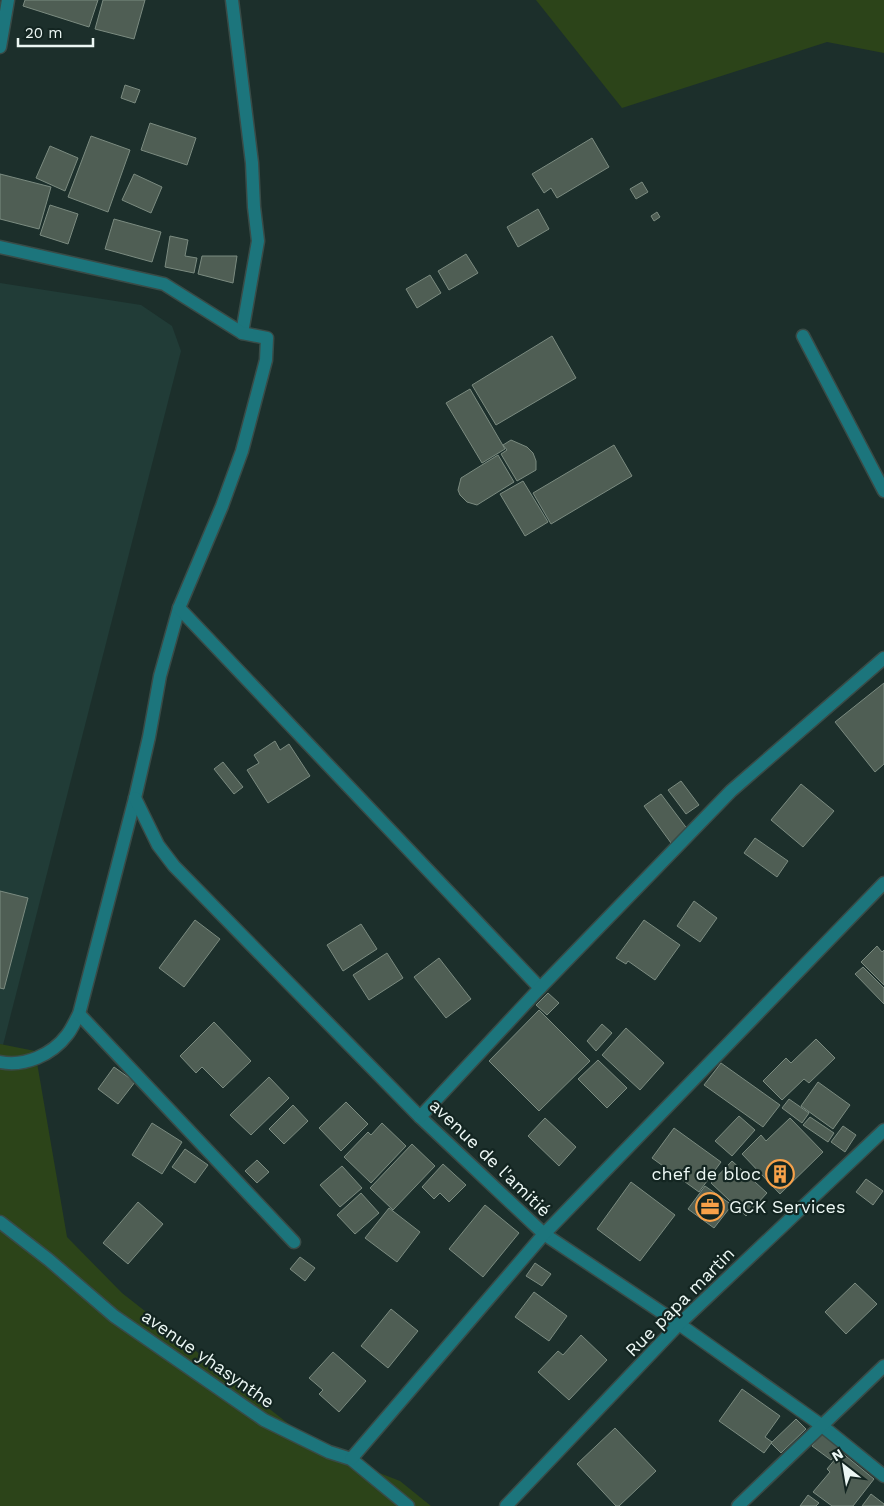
<svg xmlns="http://www.w3.org/2000/svg" width="884" height="1506" font-family="'Work Sans',sans-serif">
	<style>
		.built { fill: #213c37 }
		.green { fill: #2c4419 }
		.building { fill: #4f5e54; stroke: #7b8b80 }
		.lines { fill: none; stroke-linecap: round; stroke-linejoin: round }
		.minor-casing { stroke: #394b47; stroke-width: 15 }
		.minor { stroke: #1c757c; stroke-width: 12 }
		.labels { text-anchor: middle; stroke-width: 4.5; stroke-linejoin: round; paint-order: stroke }
		.street-label { font-size: 18px; fill: #ecf7f4; stroke: #132521 }
		.poi-label { font-size: 18px; fill: #ecf7f4; stroke: #132521; text-anchor: end }
	</style>
	<rect width="100%" height="100%" fill="#1c2f2b"/>
	<polygon class="built" points="0,283 141,305 172,326 181,351 3,1045 0,1044"/>
	<g class="green">
		<polygon points="536,0 884,0 884,53 827,42 622,108"/>
		<polygon points="0,1044 35,1051 67,1237 122,1293 323,1451 400,1481 431,1506 0,1506"/>
	</g>
	<g class="building">
		<polygon points="25,0 98,0 89,27 23,6"/>
		<polygon points="103,0 145,0 134,39 95,29"/>
		<polygon points="125,85 140,90 135,103 121,98"/>
		<polygon points="150,123 196,138 187,165 141,150"/>
		<polygon points="91,136 130,150 108,212 68,197"/>
		<polygon points="592,138 609,167 557,198 551,188 544,193 532,174"/>
		<polygon points="50,146 78,158 65,191 36,178"/>
		<polygon points="0,174 51,187 39,229 0,219"/>
		<polygon points="134,174 162,187 151,213 122,200"/>
		<polygon points="642,182 648,192 636,199 630,189"/>
		<polygon points="50,205 78,214 68,244 40,235"/>
		<polygon points="538,209 549,229 518,247 507,227"/>
		<polygon points="657,212 660,217 654,221 651,216"/>
		<polygon points="114,219 161,232 152,262 105,249"/>
		<polygon points="170,236 188,240 185,256 197,258 194,273 165,267"/>
		<polygon points="466,254 478,273 449,290 438,271"/>
		<polygon points="202,256 237,256 233,283 198,274"/>
		<polygon points="430,275 441,293 417,308 406,289"/>
		<polygon points="552,336 576,378 496,425 472,385"/>
		<polygon points="470,389 505,449 482,463 446,403"/>
		<polygon points="511,440 527,447 533,453 536,461 536,470 517,481 501,454 507,450 503,445"/>
		<polygon points="614,445 632,476 551,524 533,493"/>
		<polygon points="498,455 514,482 477,505 467,502 460,495 458,490 461,478"/>
		<polygon points="523,481 548,522 525,536 500,494"/>
		<polygon points="884,683 884,764 875,772 835,722"/>
		<polygon points="275,741 280,750 289,744 310,776 268,803 247,770 259,763 254,755"/>
		<polygon points="223,762 243,787 234,794 214,769"/>
		<polygon points="681,781 699,805 686,814 668,790"/>
		<polygon points="801,784 834,811 803,847 771,820"/>
		<polygon points="661,794 688,830 671,843 644,806"/>
		<polygon points="755,838 788,861 777,877 744,853"/>
		<polygon points="0,891 28,898 4,989 0,988"/>
		<polygon points="694,901 717,918 700,942 677,926"/>
		<polygon points="195,920 220,939 184,987 159,968"/>
		<polygon points="644,920 680,945 655,980 628,961 626,964 616,958"/>
		<polygon points="361,924 377,949 343,971 327,945"/>
		<polygon points="877,946 882,952 884,950 884,985 861,962"/>
		<polygon points="387,953 403,978 369,1000 353,975"/>
		<polygon points="439,958 471,999 446,1018 414,977"/>
		<polygon points="863,967 884,988 884,1004 855,974"/>
		<polygon points="548,993 559,1003 547,1015 536,1005"/>
		<polygon points="539,1010 590,1061 539,1111 489,1061"/>
		<polygon points="214,1022 251,1061 223,1088 202,1067 196,1073 180,1056"/>
		<polygon points="602,1024 612,1033 596,1051 587,1041"/>
		<polygon points="626,1028 664,1063 640,1090 602,1055"/>
		<polygon points="816,1039 835,1058 809,1083 804,1079 782,1100 763,1081 786,1058 791,1063"/>
		<polygon points="598,1060 627,1088 607,1108 578,1079"/>
		<polygon points="721,1063 780,1105 763,1127 704,1085"/>
		<polygon points="114,1067 135,1082 118,1104 98,1089"/>
		<polygon points="269,1077 289,1098 251,1135 230,1115"/>
		<polygon points="818,1082 850,1105 833,1129 801,1106"/>
		<polygon points="789,1099 809,1113 802,1123 782,1108"/>
		<polygon points="346,1102 368,1124 341,1151 319,1128"/>
		<polygon points="293,1105 308,1121 284,1144 269,1129"/>
		<polygon points="739,1116 755,1130 732,1156 715,1141"/>
		<polygon points="810,1117 834,1133 828,1142 803,1125"/>
		<polygon points="545,1118 576,1147 559,1166 528,1136"/>
		<polygon points="790,1118 823,1152 780,1194 742,1154 761,1135 766,1141"/>
		<polygon points="152,1123 182,1142 162,1174 132,1155"/>
		<polygon points="382,1123 406,1146 371,1183 344,1157 368,1132 371,1135"/>
		<polygon points="843,1126 856,1135 845,1152 831,1142"/>
		<polygon points="674,1128 721,1162 699,1192 652,1158"/>
		<polygon points="412,1144 435,1166 393,1210 370,1188"/>
		<polygon points="185,1149 208,1165 195,1183 172,1167"/>
		<polygon points="257,1160 269,1172 257,1183 245,1171"/>
		<polygon points="732,1161 767,1193 746,1216 711,1183"/>
		<polygon points="443,1164 466,1185 449,1202 440,1193 434,1199 422,1187"/>
		<polygon points="342,1166 362,1188 340,1207 320,1185"/>
		<polygon points="866,1179 883,1191 873,1205 856,1192"/>
		<polygon points="631,1182 675,1215 640,1261 597,1229"/>
		<polygon points="705,1186 732,1205 714,1228 688,1209"/>
		<polygon points="361,1193 379,1213 355,1234 337,1215"/>
		<polygon points="138,1202 163,1224 128,1264 103,1243"/>
		<polygon points="485,1205 519,1233 483,1277 449,1249"/>
		<polygon points="389,1208 420,1232 397,1262 365,1238"/>
		<polygon points="300,1257 315,1268 305,1281 290,1269"/>
		<polygon points="535,1263 551,1274 542,1286 526,1276"/>
		<polygon points="855,1283 877,1304 846,1334 825,1312"/>
		<polygon points="534,1292 567,1316 549,1341 515,1317"/>
		<polygon points="391,1309 418,1331 388,1368 361,1346"/>
		<polygon points="581,1335 607,1360 569,1400 538,1372 558,1351 563,1355"/>
		<polygon points="333,1352 366,1381 339,1412 319,1394 323,1390 309,1378"/>
		<polygon points="742,1389 780,1416 765,1437 772,1442 764,1453 719,1421"/>
		<polygon points="796,1419 806,1429 781,1453 771,1443"/>
		<polygon points="615,1428 656,1471 619,1506 616,1506 577,1464"/>
		<polygon points="823,1431 842,1446 831,1460 812,1446"/>
		<polygon points="841,1452 874,1479 853,1506 832,1506 813,1492 830,1472 827,1469"/>
		<polygon points="871,1494 884,1504 884,1506 862,1506"/>
		<polygon points="808,1495 819,1503 816,1506 800,1506"/>
	</g>
	<g class="lines">
		<defs>
			<g id="minor">
				<polyline points="232,0 252,163 254,207 258,241 242,333"/>
				<polyline points="0,47 8,0"/>
				<path d="M0,247l164,37 78,49 25,5 -1,22 -24,91 -20,55 -43,102 -19,68 -11,61 -14,61 -56,216c-4,7 -7,15 -12,21 -15,20 -43,32 -67,27"/>
				<polyline points="803,336 884,491"/>
				<polyline points="179,608 540,988"/>
				<polyline points="135,798 158,845 174,866 420,1117 544,1234 679,1324 821,1425 884,1476"/>
				<polyline points="79,1014 294,1242"/>
				<polyline points="420,1117 540,988 731,791 884,658"/>
				<polyline points="0,1222 49,1260 114,1316 264,1420 329,1452 351,1459 408,1506"/>
				<polyline points="351,1459 544,1234 884,883"/>
				<polyline points="506,1506 679,1324 884,1130"/>
				<polyline points="738,1506 884,1366"/>
			</g>
		</defs>
		<use href="#minor" class="minor-casing"/>
		<use href="#minor" class="minor"/>
	</g>
	<defs>
		<symbol id="building-ring" viewBox="-11 -11 22 22"><circle r="9.5" fill="#132521" stroke="#f7a149" stroke-width="1.5"/><path d="M-4-6H4V6H1V3H-1V6H-4ZM-2.5-4.3h1.7v1.8h-1.7ZM.8-4.3h1.7v1.8H.8ZM-2.5-1h1.7V.8h-1.7ZM.8-1h1.7V.8H.8Z" fill="#f7a149"/></symbol>
		<symbol id="office-ring" viewBox="-11 -11 22 22"><circle r="9.5" fill="#132521" stroke="#f7a149" stroke-width="1.5"/><path d="M-6-3h4V-5.5h4V-3h4V5H-6ZM-1-4.5V-3h2v-1.5ZM-6 0V1H6V0Z" fill="#f7a149"/></symbol>
	</defs>
	<g fill-rule="evenodd">
		<use href="#building-ring" x="764" y="1158" width="32" height="32"/>
		<use href="#office-ring" x="694" y="1191" width="32" height="32"/>
	</g>
	<g class="labels">
		<g class="street-label">
			<text transform="translate(490 1158) rotate(44)" y="6">avenue de l'amitié</text>
			<text transform="translate(680 1302) rotate(-45)" y="6">Rue papa martin</text>
			<text transform="translate(208 1359) rotate(35)" y="6">avenue yhasynthe</text>
		</g>
		<g class="poi-label">
			<text x="761" y="1180">chef de bloc</text>
			<text x="729" y="1213" text-anchor="start">GCK Services</text>
		</g>
	</g>
	<g transform="translate(844 1466) rotate(329)" stroke="#132521" stroke-width="4" paint-order="stroke">
	<path d="M0-4L9 19L0 12L-9 19Z" fill="#ecf7f4"/>
	<text y="-8" font-size="14" font-weight="bold" text-anchor="middle" fill="#ecf7f4">N</text>
	</g>
	<path d="M18 38v8h75v-8" fill="none" stroke="#ecf7f4" stroke-width="2.5"/>
	<text x="25" y="38" font-size="15" fill="#ecf7f4" stroke="#132521" stroke-width="4" paint-order="stroke">20 m</text>
</svg>
